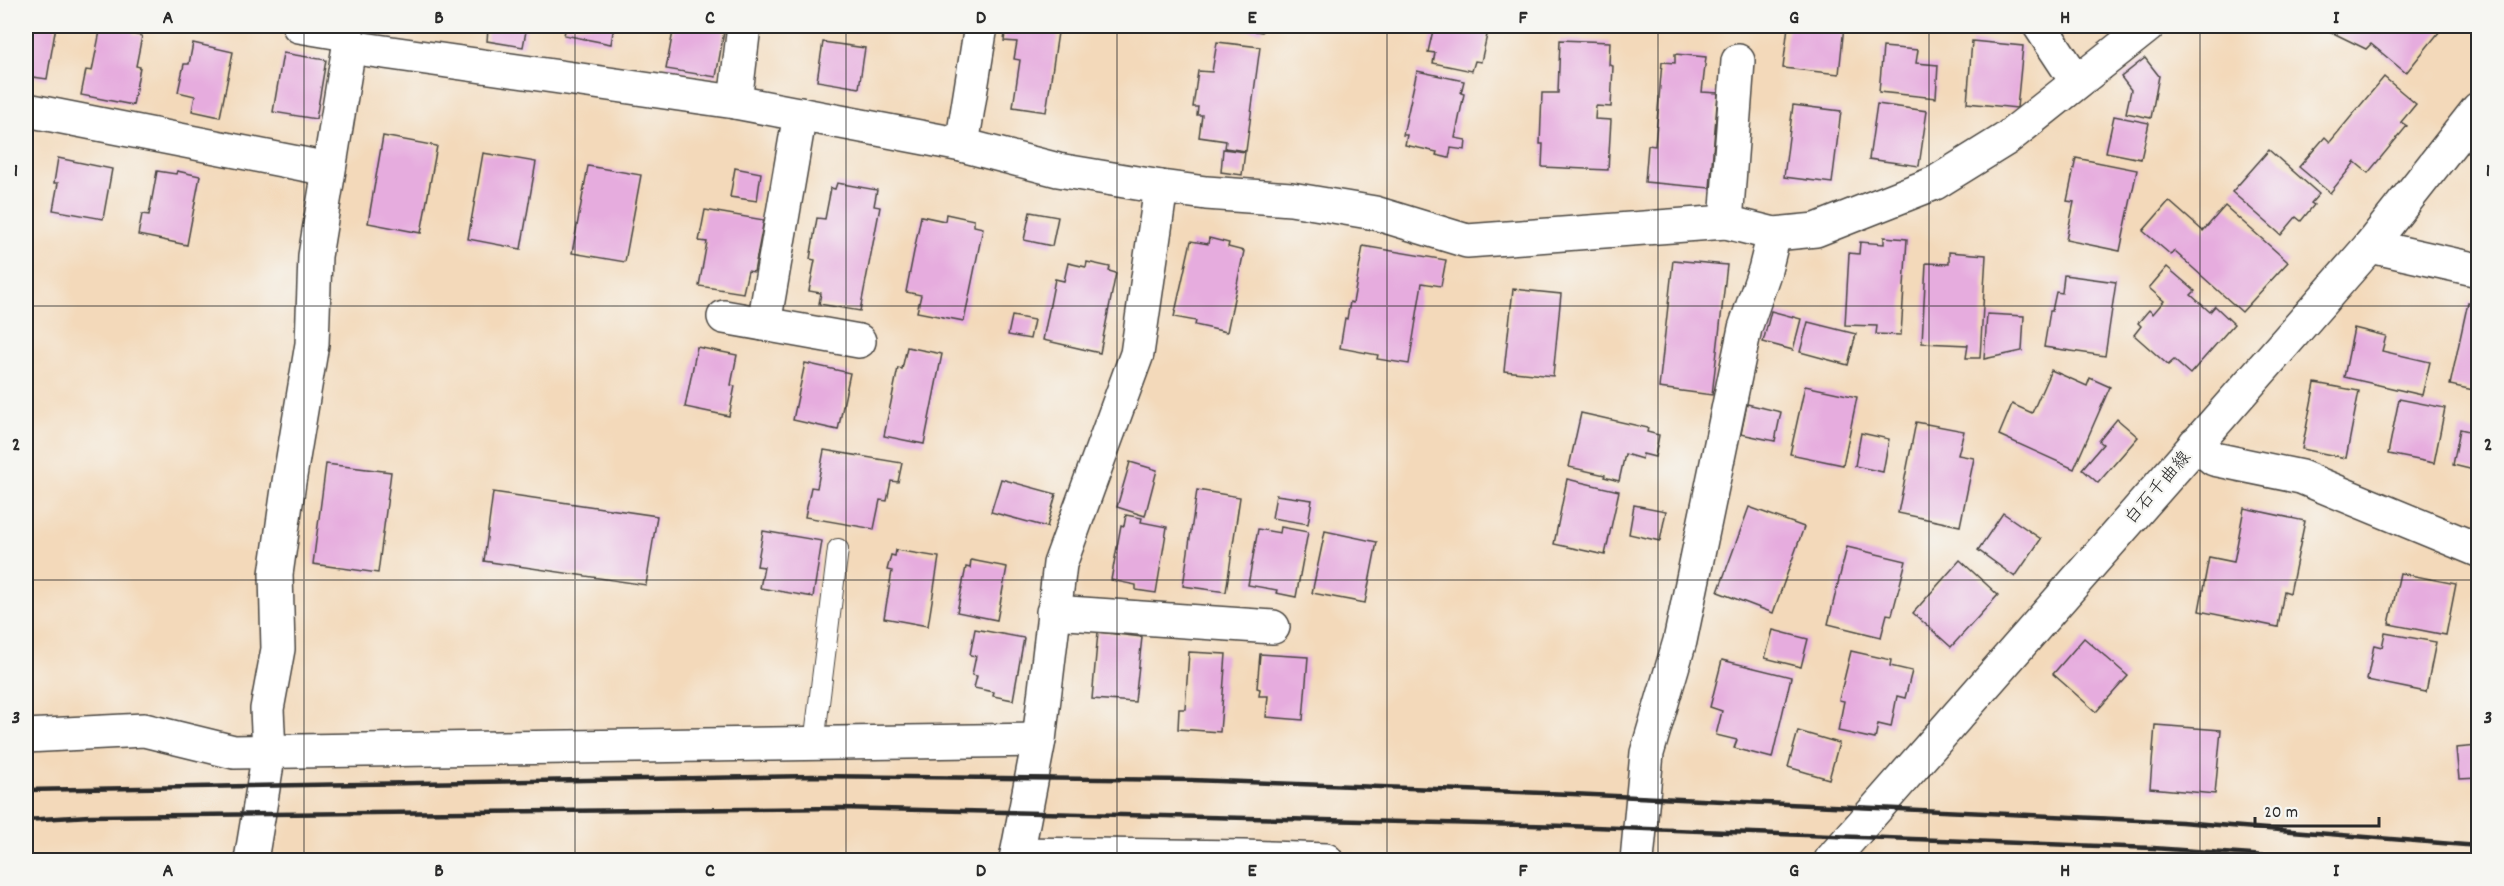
<svg xmlns="http://www.w3.org/2000/svg" width="2504" height="886" font-family="Dekko,'Klee One',sans-serif">
	<style>
		.building { fill: #e6acde }
		.lines { fill: none; stroke-linecap: round; stroke-linejoin: round }
		.service-casing { stroke: #494540; stroke-width: 22 }
		.minor-casing { stroke: #494540; stroke-width: 36 }
		.secondary-casing { stroke: #494540; stroke-width: 36 }
		.service { stroke: #fff; stroke-width: 20 }
		.minor { stroke: #fff; stroke-width: 33 }
		.secondary { stroke: #fff; stroke-width: 33 }
		.rail { stroke: #2b2b2b; stroke-width: 4.5 }
		.grid { fill: none; stroke: #2b2b2b; stroke-width: 1.5; stroke-opacity: 0.55 }
		.labels { text-anchor: middle; stroke-width: 4.5; stroke-linejoin: round; paint-order: stroke }
		.street-label { font-size: 18px; fill: #2b2b2b; stroke: #f6f6f2 }
		.neatline { fill: none; stroke: #2b2b2b; stroke-width: 2 }
		.grid-label { font-size: 20px; text-anchor: middle; font-weight: bold; fill: #2b2b2b }
	</style>
	<rect width="100%" height="100%" fill="#f6f6f2"/>
	<filter id="ink" filterUnits="userSpaceOnUse"><feTurbulence type="fractalNoise" baseFrequency=".0167" numOctaves="2"/><feDisplacementMap in="SourceGraphic" scale="12" xChannelSelector="R" yChannelSelector="G"/><feConvolveMatrix kernelMatrix="1 2 1 2 8 2 1 2 1" color-interpolation-filters="sRGB"/></filter>
	<filter id="wash" filterUnits="userSpaceOnUse"><feTurbulence type="fractalNoise" baseFrequency=".008" numOctaves="4" result="noise"/><feDisplacementMap in="SourceGraphic" scale="24" xChannelSelector="R" yChannelSelector="G"/><feGaussianBlur stdDeviation="1.35" result="paint"/><feColorMatrix in="noise" values="0 0 0 0 0 0 0 0 0 0 0 0 0 0 0 0 0 1.4 0 .05"/><feComposite in="paint" operator="in"/></filter>
	<g filter="url(#wash)">
		<rect width="100%" height="100%" fill="#f3d9ba"/>
		<g id="blocks">
			<g class="building">
				<polygon points="26,26 56,26 47,79 26,76"/>
				<polygon points="101,26 135,27 133,34 142,36 136,66 140,67 133,105 81,95 86,70 92,71"/>
				<polygon points="482,26 527,26 523,47 487,41 488,29 482,28"/>
				<polygon points="566,26 614,26 611,44 564,35"/>
				<polygon points="674,26 725,26 716,77 666,69"/>
				<polygon points="816,26 858,26 856,33"/>
				<polygon points="1006,26 1059,26 1046,112 1013,107 1020,60 1014,59 1017,42 1004,41"/>
				<polygon points="1219,26 1263,26 1262,32"/>
				<polygon points="1434,26 1489,26 1481,62 1475,61 1472,71 1433,63 1435,53 1428,52"/>
				<polygon points="1788,26 1844,26 1839,74 1783,68"/>
				<polygon points="2330,26 2444,26 2406,73 2371,44 2366,49 2327,30"/>
				<polygon points="1560,40 1610,42 1609,65 1613,66 1611,107 1596,106 1595,119 1611,120 1608,170 1542,167 1543,144 1540,144 1542,93 1558,93"/>
				<polygon points="1972,41 2023,46 2017,108 1967,103"/>
				<polygon points="823,42 865,48 859,88 817,81"/>
				<polygon points="1217,42 1260,47 1246,151 1225,148 1226,141 1199,137 1202,115 1197,115 1198,107 1193,107 1198,71 1212,72"/>
				<polygon points="193,43 233,52 220,117 192,111 195,96 178,92 184,64 189,64"/>
				<polygon points="1883,47 1918,50 1916,63 1938,65 1936,98 1879,92"/>
				<polygon points="283,53 326,60 316,119 273,112"/>
				<polygon points="1675,54 1706,57 1702,92 1718,93 1710,188 1645,182 1648,145 1655,146 1662,62 1675,63"/>
				<polygon points="2145,58 2159,76 2151,118 2126,113 2131,90 2121,77"/>
				<polygon points="1417,71 1464,81 1461,93 1464,94 1455,138 1466,140 1465,150 1451,148 1449,158 1436,155 1437,152 1405,145 1407,135 1403,135"/>
				<polygon points="2384,77 2416,104 2401,122 2407,126 2368,173 2355,162 2330,193 2299,167 2325,137 2330,142"/>
				<polygon points="1877,104 1927,111 1919,166 1869,159"/>
				<polygon points="1793,105 1841,111 1832,183 1784,177"/>
				<polygon points="2114,116 2149,123 2141,159 2106,152"/>
				<polygon points="383,136 437,146 421,233 368,223"/>
				<polygon points="1223,149 1245,152 1242,175 1221,172"/>
				<polygon points="2269,150 2319,194 2311,203 2314,205 2301,221 2296,217 2281,235 2232,192"/>
				<polygon points="483,153 536,162 521,249 468,239"/>
				<polygon points="58,158 112,169 103,219 53,210 58,183 54,183"/>
				<polygon points="2076,158 2137,170 2120,251 2066,240 2074,202 2067,201"/>
				<polygon points="588,166 641,175 625,262 572,253"/>
				<polygon points="735,168 761,173 757,201 730,197"/>
				<polygon points="157,171 176,174 177,171 200,176 187,245 138,235 142,214 149,215"/>
				<polygon points="837,183 877,190 874,206 880,207 860,311 819,304 821,293 809,291 815,260 810,259 817,218 825,219 831,188 835,189"/>
				<polygon points="2169,201 2203,231 2225,206 2288,262 2242,312 2174,251 2171,255 2143,231"/>
				<polygon points="705,210 764,220 754,272 748,271 743,293 699,286 707,242 699,241"/>
				<polygon points="1030,212 1058,217 1052,246 1024,240"/>
				<polygon points="946,214 974,220 974,226 983,228 964,321 917,312 921,295 906,292 921,216 945,221"/>
				<polygon points="1884,237 1907,239 1901,335 1876,334 1877,326 1845,325 1849,253 1859,254 1860,242 1884,244"/>
				<polygon points="1209,238 1229,243 1228,247 1244,251 1227,332 1195,325 1196,321 1174,317 1191,241 1208,244"/>
				<polygon points="1363,246 1446,260 1441,286 1422,283 1409,364 1377,359 1378,355 1340,348 1345,318 1347,319 1350,302 1353,303"/>
				<polygon points="1949,252 1986,255 1980,358 1966,358 1968,345 1922,343 1926,263 1949,264"/>
				<polygon points="1673,260 1727,265 1712,395 1659,388"/>
				<polygon points="1087,262 1110,267 1109,271 1116,273 1100,353 1043,340 1055,279 1064,281 1068,263 1086,267"/>
				<polygon points="2167,267 2195,291 2191,295 2210,312 2215,306 2234,324 2190,374 2174,360 2168,365 2134,335 2141,326 2138,323 2149,310 2153,314 2164,301 2149,288"/>
				<polygon points="2064,275 2116,282 2105,356 2044,347 2050,311 2052,311 2056,292 2062,293"/>
				<polygon points="1513,289 1561,294 1553,376 1504,371"/>
				<polygon points="2468,302 2478,304 2478,391 2450,385"/>
				<polygon points="1771,311 1801,319 1793,350 1763,342"/>
				<polygon points="1987,314 2024,316 2022,351 1984,359"/>
				<polygon points="1012,316 1034,320 1030,339 1008,335"/>
				<polygon points="1808,322 1856,334 1848,365 1800,352"/>
				<polygon points="2354,328 2386,336 2382,351 2430,362 2422,395 2344,377"/>
				<polygon points="697,347 737,355 731,385 735,386 729,416 685,407"/>
				<polygon points="907,347 942,354 924,444 884,436 898,368 902,369"/>
				<polygon points="805,363 850,373 838,430 793,420"/>
				<polygon points="2051,370 2087,386 2090,378 2110,387 2074,469 1999,435 2012,404 2032,413"/>
				<polygon points="2315,383 2359,391 2346,458 2302,449"/>
				<polygon points="1805,386 1857,397 1843,465 1790,454"/>
				<polygon points="2399,399 2445,408 2434,463 2388,454"/>
				<polygon points="1747,404 1781,412 1775,441 1741,434"/>
				<polygon points="1581,413 1648,428 1647,432 1659,435 1655,457 1643,454 1642,459 1625,454 1619,481 1604,477 1605,475 1569,467"/>
				<polygon points="2117,419 2138,437 2098,483 2082,469 2103,444 2099,441"/>
				<polygon points="1916,422 1964,431 1958,455 1974,458 1960,526 1898,513"/>
				<polygon points="2460,429 2478,433 2478,471 2453,465"/>
				<polygon points="1861,433 1889,439 1883,472 1855,466"/>
				<polygon points="824,450 902,463 898,482 891,481 887,501 880,500 874,529 805,517 811,487 817,488"/>
				<polygon points="1130,462 1157,470 1145,516 1117,507"/>
				<polygon points="326,464 391,472 378,573 313,564"/>
				<polygon points="1001,479 1056,494 1047,527 991,512"/>
				<polygon points="1567,479 1619,491 1605,555 1554,544"/>
				<polygon points="1197,490 1240,497 1226,592 1183,586"/>
				<polygon points="493,492 657,516 646,585 484,561"/>
				<polygon points="1276,495 1312,500 1308,524 1272,518"/>
				<polygon points="1634,505 1666,511 1660,541 1629,534"/>
				<polygon points="1749,507 1804,527 1773,613 1718,592"/>
				<polygon points="2244,508 2305,521 2290,593 2284,591 2278,627 2199,611 2209,557 2234,562"/>
				<polygon points="2003,513 2041,539 2015,577 1978,550"/>
				<polygon points="1126,515 1142,518 1141,522 1167,527 1156,593 1136,590 1136,585 1111,580 1121,525 1124,526"/>
				<polygon points="1281,527 1308,532 1296,597 1276,593 1277,590 1248,585 1258,529 1280,533"/>
				<polygon points="763,531 822,541 813,597 760,588 764,567 757,566"/>
				<polygon points="1325,531 1377,542 1365,603 1312,593"/>
				<polygon points="1847,547 1906,561 1892,615 1887,614 1881,637 1828,624"/>
				<polygon points="896,550 939,557 928,626 884,618 892,571 887,570 891,555 895,556"/>
				<polygon points="971,560 1007,567 997,620 957,612 966,567 970,568"/>
				<polygon points="1960,560 1998,595 1951,647 1913,613"/>
				<polygon points="2400,573 2456,584 2446,635 2389,624"/>
				<polygon points="975,629 1024,638 1013,700 993,696 994,692 974,688 977,676 972,675 976,656 970,655"/>
				<polygon points="1773,630 1808,639 1801,667 1765,658"/>
				<polygon points="1098,632 1142,637 1135,702 1092,699"/>
				<polygon points="2385,633 2436,642 2426,692 2367,680 2374,645 2382,647"/>
				<polygon points="2084,638 2128,676 2096,712 2053,674"/>
				<polygon points="1851,651 1891,660 1890,666 1912,671 1905,698 1897,696 1891,727 1878,724 1875,739 1838,731 1844,701 1839,700"/>
				<polygon points="1189,652 1226,654 1220,732 1178,729 1179,709 1185,709"/>
				<polygon points="1260,654 1308,657 1303,720 1266,717 1268,696 1259,696 1260,689 1257,688"/>
				<polygon points="1722,660 1791,677 1772,758 1734,748 1737,740 1716,735 1722,711 1710,707"/>
				<polygon points="2155,725 2221,730 2215,794 2150,788"/>
				<polygon points="1798,731 1839,743 1829,779 1788,767"/>
				<polygon points="2478,746 2478,778 2459,779 2456,748"/>
			</g>
		</g>
	</g>
	<g filter="url(#ink)">
		<use href="#blocks" fill-opacity="0" stroke="#494540" stroke-width="1.5"/>
		<g class="lines">
			<defs>
				<polyline id="service" points="814,744 838,549"/>
				<g id="minor">
					<polyline points="2040,26 2077,82"/>
					<polyline points="349,47 735,102 962,145 1058,170 1161,187 1206,193 1291,199 1375,213 1467,241 1726,222 1774,234 1816,230 1935,183 2006,139 2148,26"/>
					<polyline points="735,102 744,26"/>
					<polyline points="27,110 328,169"/>
					<polyline points="962,145 981,26"/>
					<polyline points="1726,222 1738,61"/>
					<polyline points="2370,246 2478,270"/>
					<polyline points="724,317 859,341"/>
					<polyline points="764,324 800,114"/>
					<polyline points="2195,444 2214,459 2301,477 2478,550"/>
					<polyline points="1053,612 1273,627"/>
					<polyline points="26,736 144,730 234,752 1039,740"/>
					<polyline points="1017,854 1243,857 1326,860"/>
					<polyline points="251,860 269,752 267,709 278,649 276,574 289,482 312,344 315,256 349,47 347,34 299,26"/>
					<polyline points="1016,860 1039,740 1060,564 1137,354 1161,187"/>
					<polyline points="1637,860 1647,753 1680,641 1745,328 1765,270 1774,234"/>
				</g>
				<polyline id="secondary" points="1831,860 2370,246 2478,109"/>
			</defs>
			<use href="#service" class="service-casing"/>
			<use href="#minor" class="minor-casing"/>
			<use href="#secondary" class="secondary-casing"/>
			<use href="#service" class="service"/>
			<use href="#minor" class="minor"/>
			<use href="#secondary" class="secondary"/>
			<g class="rail">
				<polyline points="26,790 812,776 1191,780 1572,794 2181,822 2478,846"/>
				<polyline points="26,820 89,816 840,808 1567,826 2153,848 2322,860"/>
			</g>
		</g>
	</g>
	<path class="grid" d="M304,26v834M575,26v834M846,26v834M1117,26v834M1387,26v834M1658,26v834M1929,26v834M2200,26v834M26,306h2452M26,580h2452"/>
	<g class="labels">
		<g class="street-label">
			<text transform="translate(2157 487) rotate(-49)" y="6">白石千曲線</text>
		</g>
	</g>
	<rect width="2504" height="886" fill="none" stroke="#f6f6f2" stroke-width="66"/>
	<path d="M2255 817v9h124v-9" fill="none" stroke="#2b2b2b" stroke-width="3"/>
	<text x="2264" y="817" font-size="18" fill="#2b2b2b" stroke="#f6f6f2" stroke-width="4.5" paint-order="stroke">20 m</text>
	<rect x="33" y="33" width="2438" height="820" class="neatline"/>
	<g class="grid-label">
		<text x="168" y="23">A</text>
		<text x="439" y="23">B</text>
		<text x="710" y="23">C</text>
		<text x="981" y="23">D</text>
		<text x="1252" y="23">E</text>
		<text x="1523" y="23">F</text>
		<text x="1794" y="23">G</text>
		<text x="2065" y="23">H</text>
		<text x="2336" y="23">I</text>
		<text x="16" y="176">1</text>
		<text x="2488" y="176">1</text>
		<text x="16" y="450">2</text>
		<text x="2488" y="450">2</text>
		<text x="16" y="723">3</text>
		<text x="2488" y="723">3</text>
		<text x="168" y="876">A</text>
		<text x="439" y="876">B</text>
		<text x="710" y="876">C</text>
		<text x="981" y="876">D</text>
		<text x="1252" y="876">E</text>
		<text x="1523" y="876">F</text>
		<text x="1794" y="876">G</text>
		<text x="2065" y="876">H</text>
		<text x="2336" y="876">I</text>
	</g>
</svg>
